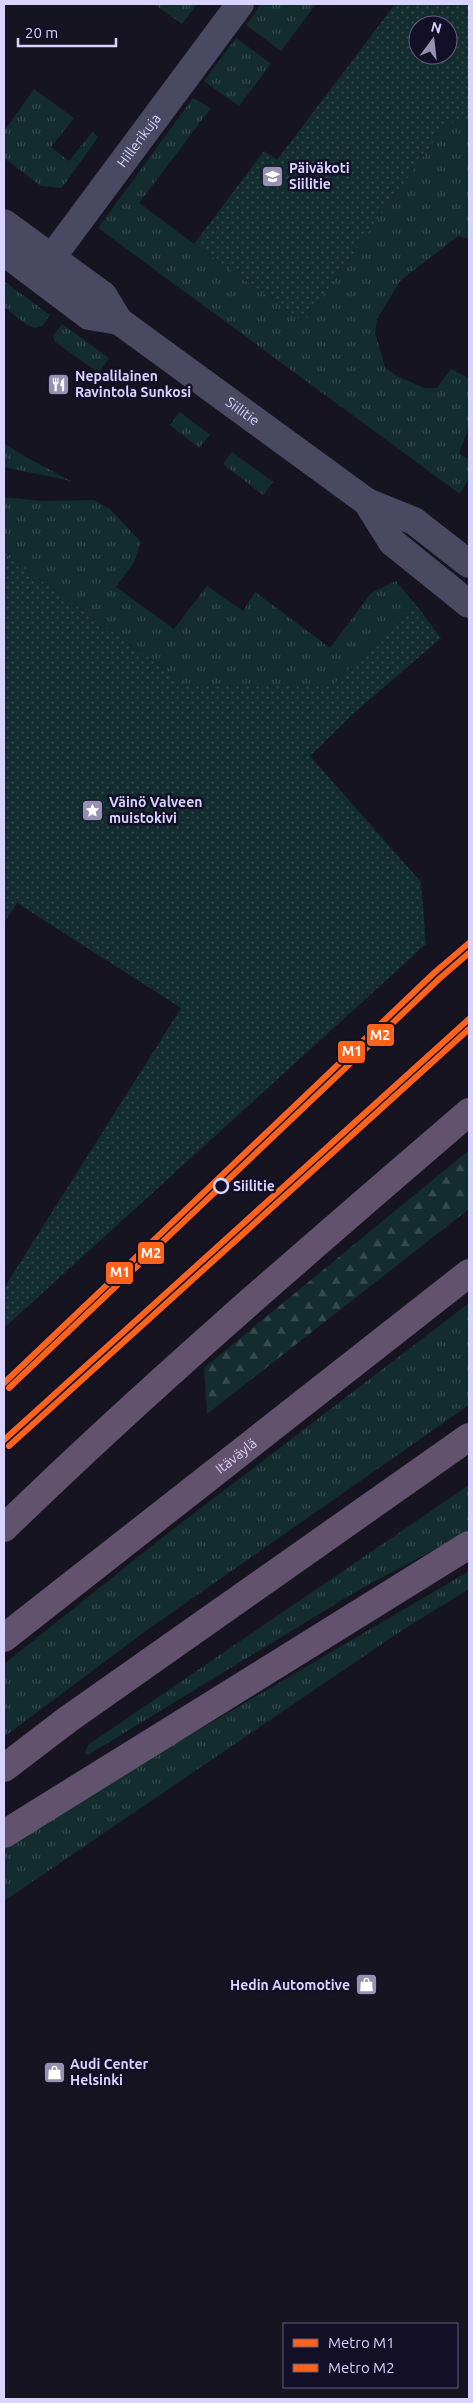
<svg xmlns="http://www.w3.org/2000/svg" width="473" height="2403" font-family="Ubuntu,sans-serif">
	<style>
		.grass { fill: url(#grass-tufts) }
		.forest { fill: url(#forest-firs) }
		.park { fill: url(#park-dots); fill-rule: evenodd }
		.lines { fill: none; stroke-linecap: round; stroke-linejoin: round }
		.minor { stroke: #4a4962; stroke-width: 28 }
		.tertiary { stroke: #4a4962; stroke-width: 28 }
		.trunk { stroke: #62526e; stroke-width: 28 }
		.metro-1-casing { stroke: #130f26; stroke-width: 10 }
		.metro-2-casing { stroke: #130f26; stroke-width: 10 }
		.metro-1 { stroke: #ff6319; stroke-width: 6 }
		.metro-2 { stroke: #ff6319; stroke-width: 6 }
		.stop-dot { fill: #130f26; stroke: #d9d4ff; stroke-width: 2.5 }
		.labels { text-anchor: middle; stroke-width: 5; stroke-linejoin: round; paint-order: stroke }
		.street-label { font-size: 14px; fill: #d9d4ff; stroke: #130f26 }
		.poi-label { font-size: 14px; font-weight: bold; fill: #d9d4ff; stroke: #130f26; text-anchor: start }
		.stop-label { font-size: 14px; font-weight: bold; fill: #d9d4ff; stroke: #130f26; text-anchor: start }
		.line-badge { stroke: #130f26; stroke-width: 2 }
		.badge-label { font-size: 14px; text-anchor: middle; font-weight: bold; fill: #fff }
	</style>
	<defs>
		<pattern id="grass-tufts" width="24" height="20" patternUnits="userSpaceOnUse" patternTransform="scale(1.25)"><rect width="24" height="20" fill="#132c2d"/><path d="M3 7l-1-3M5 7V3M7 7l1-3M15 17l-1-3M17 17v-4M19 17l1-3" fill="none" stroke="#354a4c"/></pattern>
		<pattern id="forest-firs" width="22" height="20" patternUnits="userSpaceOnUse" patternTransform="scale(1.25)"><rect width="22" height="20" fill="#132c2d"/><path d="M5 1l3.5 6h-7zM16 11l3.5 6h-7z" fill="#354a4c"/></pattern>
		<pattern id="park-dots" width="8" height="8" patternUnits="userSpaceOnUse" patternTransform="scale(1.25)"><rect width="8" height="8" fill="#132c2d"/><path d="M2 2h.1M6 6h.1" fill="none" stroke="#354a4c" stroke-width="1.8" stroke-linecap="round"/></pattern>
	</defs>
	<rect width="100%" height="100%" fill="#161421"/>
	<g class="grass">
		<polygon points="154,4 197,4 182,24"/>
		<polygon points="261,4 316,4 281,51 246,25"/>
		<polygon points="236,38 271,64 239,106 204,81"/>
		<polygon points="34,89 74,118 51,147 69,161 92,132 98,137 62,188 41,186 4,158 4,131"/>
		<polygon points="193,98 211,108 139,203 194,244 304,322 447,123 469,121 469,239 458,236 400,281 377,319 375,333 385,367 395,375 424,388 437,388 451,369 469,378 469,427 459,453 469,460 469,478 460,494 98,228"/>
		<polygon points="4,281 50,315 42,326 35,328 27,325 4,307"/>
		<polygon points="62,324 109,358 99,373 55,342 53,336"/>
		<polygon points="180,412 210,435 199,448 170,425"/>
		<polygon points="4,443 22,455 71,481 4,467"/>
		<polygon points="232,452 273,482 263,495 223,464"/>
		<polygon points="4,497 41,501 94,500 110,509 141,542 134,562 116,587 174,629 207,586 243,611 255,592 330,648 371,593 396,581 419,609 343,688 288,710 188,686 4,554"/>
		<polygon points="469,1303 469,1405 147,1630 4,1737 4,1664 163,1537"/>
		<polygon points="469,1485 469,1531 357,1591 88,1755 85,1753 88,1745"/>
		<polygon points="469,1571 469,1589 401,1631 4,1901 4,1847 88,1795"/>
	</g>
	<polygon class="forest" points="469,1150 469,1209 207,1414 204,1368"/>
	<g class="park">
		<path d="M395,4h74v117l-22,2 -143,199 -110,-78 70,-93 13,9zM418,25h30v30h-30z"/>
		<polygon points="4,554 188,686 332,686 414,602 441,638 353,714 310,756 421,882 426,944 4,1328 4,1288 181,1008 17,903 4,923"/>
	</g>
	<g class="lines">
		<path class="minor" id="s1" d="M38,276l202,-272"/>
		<g class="tertiary">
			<path id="s2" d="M4,223l99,72 16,26 248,181 47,19 55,43"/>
			<polyline points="4,252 89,316 119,321"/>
			<polyline points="367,502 392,542 469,604"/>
		</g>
		<g class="trunk">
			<path d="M4,1528c149,-145 307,-280 465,-416"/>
			<path id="s3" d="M4,1638l465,-365"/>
			<polyline points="4,1768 67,1720 469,1437"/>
			<polyline points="4,1834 469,1545"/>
		</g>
		<defs>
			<g id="metro-1">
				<polyline points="4,1383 434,973 469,943"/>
				<polyline points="4,1440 469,1019"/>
			</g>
			<g id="metro-2">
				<polyline points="9,1388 439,979 469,953"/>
				<polyline points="9,1446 469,1029"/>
			</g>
		</defs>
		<use href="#metro-1" class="metro-1-casing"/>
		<use href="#metro-2" class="metro-2-casing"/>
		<use href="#metro-1" class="metro-1"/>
		<use href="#metro-2" class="metro-2"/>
	</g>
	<defs>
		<symbol id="school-square" viewBox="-11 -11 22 22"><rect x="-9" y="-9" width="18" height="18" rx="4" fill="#9591b1" stroke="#130f26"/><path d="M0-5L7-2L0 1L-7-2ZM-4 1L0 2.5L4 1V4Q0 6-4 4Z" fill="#fff"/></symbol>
		<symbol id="restaurant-square" viewBox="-11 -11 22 22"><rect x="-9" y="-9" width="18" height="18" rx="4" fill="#9591b1" stroke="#130f26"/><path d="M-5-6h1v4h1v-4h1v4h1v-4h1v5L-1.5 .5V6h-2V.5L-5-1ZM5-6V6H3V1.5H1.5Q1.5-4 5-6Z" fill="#fff"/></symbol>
		<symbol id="sight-square" viewBox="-11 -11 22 22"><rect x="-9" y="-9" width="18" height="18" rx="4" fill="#9591b1" stroke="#130f26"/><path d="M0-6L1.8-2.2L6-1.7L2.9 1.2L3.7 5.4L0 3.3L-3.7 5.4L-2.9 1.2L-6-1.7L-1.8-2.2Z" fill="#fff"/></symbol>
		<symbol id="shop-square" viewBox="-11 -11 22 22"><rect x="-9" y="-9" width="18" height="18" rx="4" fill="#9591b1" stroke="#130f26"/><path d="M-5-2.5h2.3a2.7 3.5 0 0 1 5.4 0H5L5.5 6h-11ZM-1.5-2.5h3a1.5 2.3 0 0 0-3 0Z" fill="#fff"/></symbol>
	</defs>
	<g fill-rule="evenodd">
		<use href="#school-square" x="260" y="164" width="25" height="25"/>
		<use href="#restaurant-square" x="46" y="372" width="25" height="25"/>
		<use href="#sight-square" x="80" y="798" width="25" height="25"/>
		<use href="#shop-square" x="354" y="1972" width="25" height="25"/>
		<use href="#shop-square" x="42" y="2060" width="25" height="25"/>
	</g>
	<circle class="stop-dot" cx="221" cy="1186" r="7"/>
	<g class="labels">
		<g class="street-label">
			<text dy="5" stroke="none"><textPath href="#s1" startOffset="169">Hillerikuja</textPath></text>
			<text dy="5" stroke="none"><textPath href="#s2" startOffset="306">Siilitie</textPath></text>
			<text dy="5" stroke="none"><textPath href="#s3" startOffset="295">Itäväylä</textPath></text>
		</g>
		<g class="poi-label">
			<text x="289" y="173">Päiväkoti<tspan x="289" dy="16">Siilitie</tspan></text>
			<text x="75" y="381">Nepalilainen<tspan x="75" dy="16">Ravintola Sunkosi</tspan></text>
			<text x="109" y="807">Väinö Valveen<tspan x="109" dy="16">muistokivi</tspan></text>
			<text x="350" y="1990" text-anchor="end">Hedin Automotive</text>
			<text x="70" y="2069">Audi Center<tspan x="70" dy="16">Helsinki</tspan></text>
		</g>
		<g class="stop-label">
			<text x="233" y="1191">Siilitie</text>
		</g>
	</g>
	<g class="line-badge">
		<rect x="366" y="1023" width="29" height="24" rx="5" fill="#ff6319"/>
		<rect x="337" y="1040" width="29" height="24" rx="5" fill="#ff6319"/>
		<rect x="137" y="1241" width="28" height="24" rx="5" fill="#ff6319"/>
		<rect x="105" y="1261" width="29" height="24" rx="5" fill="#ff6319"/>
	</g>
	<g class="badge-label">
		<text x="380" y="1040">M2</text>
		<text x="352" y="1056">M1</text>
		<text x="151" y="1258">M2</text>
		<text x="120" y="1277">M1</text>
	</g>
	<rect width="473" height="2403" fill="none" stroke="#d9d4ff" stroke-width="10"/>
	<rect x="283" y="2323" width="175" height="65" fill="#130f26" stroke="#625e7d"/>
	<rect x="293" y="2339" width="25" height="8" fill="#ff6319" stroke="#625e7d"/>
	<text x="328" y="2348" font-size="15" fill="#d9d4ff">Metro M1</text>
	<rect x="293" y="2364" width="25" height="8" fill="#ff6319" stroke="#625e7d"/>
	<text x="328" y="2373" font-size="15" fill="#d9d4ff">Metro M2</text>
	<g transform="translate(433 40) rotate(15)"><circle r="24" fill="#130f26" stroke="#625e7d"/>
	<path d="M0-4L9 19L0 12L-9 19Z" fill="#9591b1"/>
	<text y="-8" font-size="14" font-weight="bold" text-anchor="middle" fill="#d9d4ff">N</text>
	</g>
	<path d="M18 38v8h98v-8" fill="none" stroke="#d9d4ff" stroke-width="2.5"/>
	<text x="25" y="38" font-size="15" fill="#d9d4ff" stroke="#130f26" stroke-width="4" paint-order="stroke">20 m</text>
</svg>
